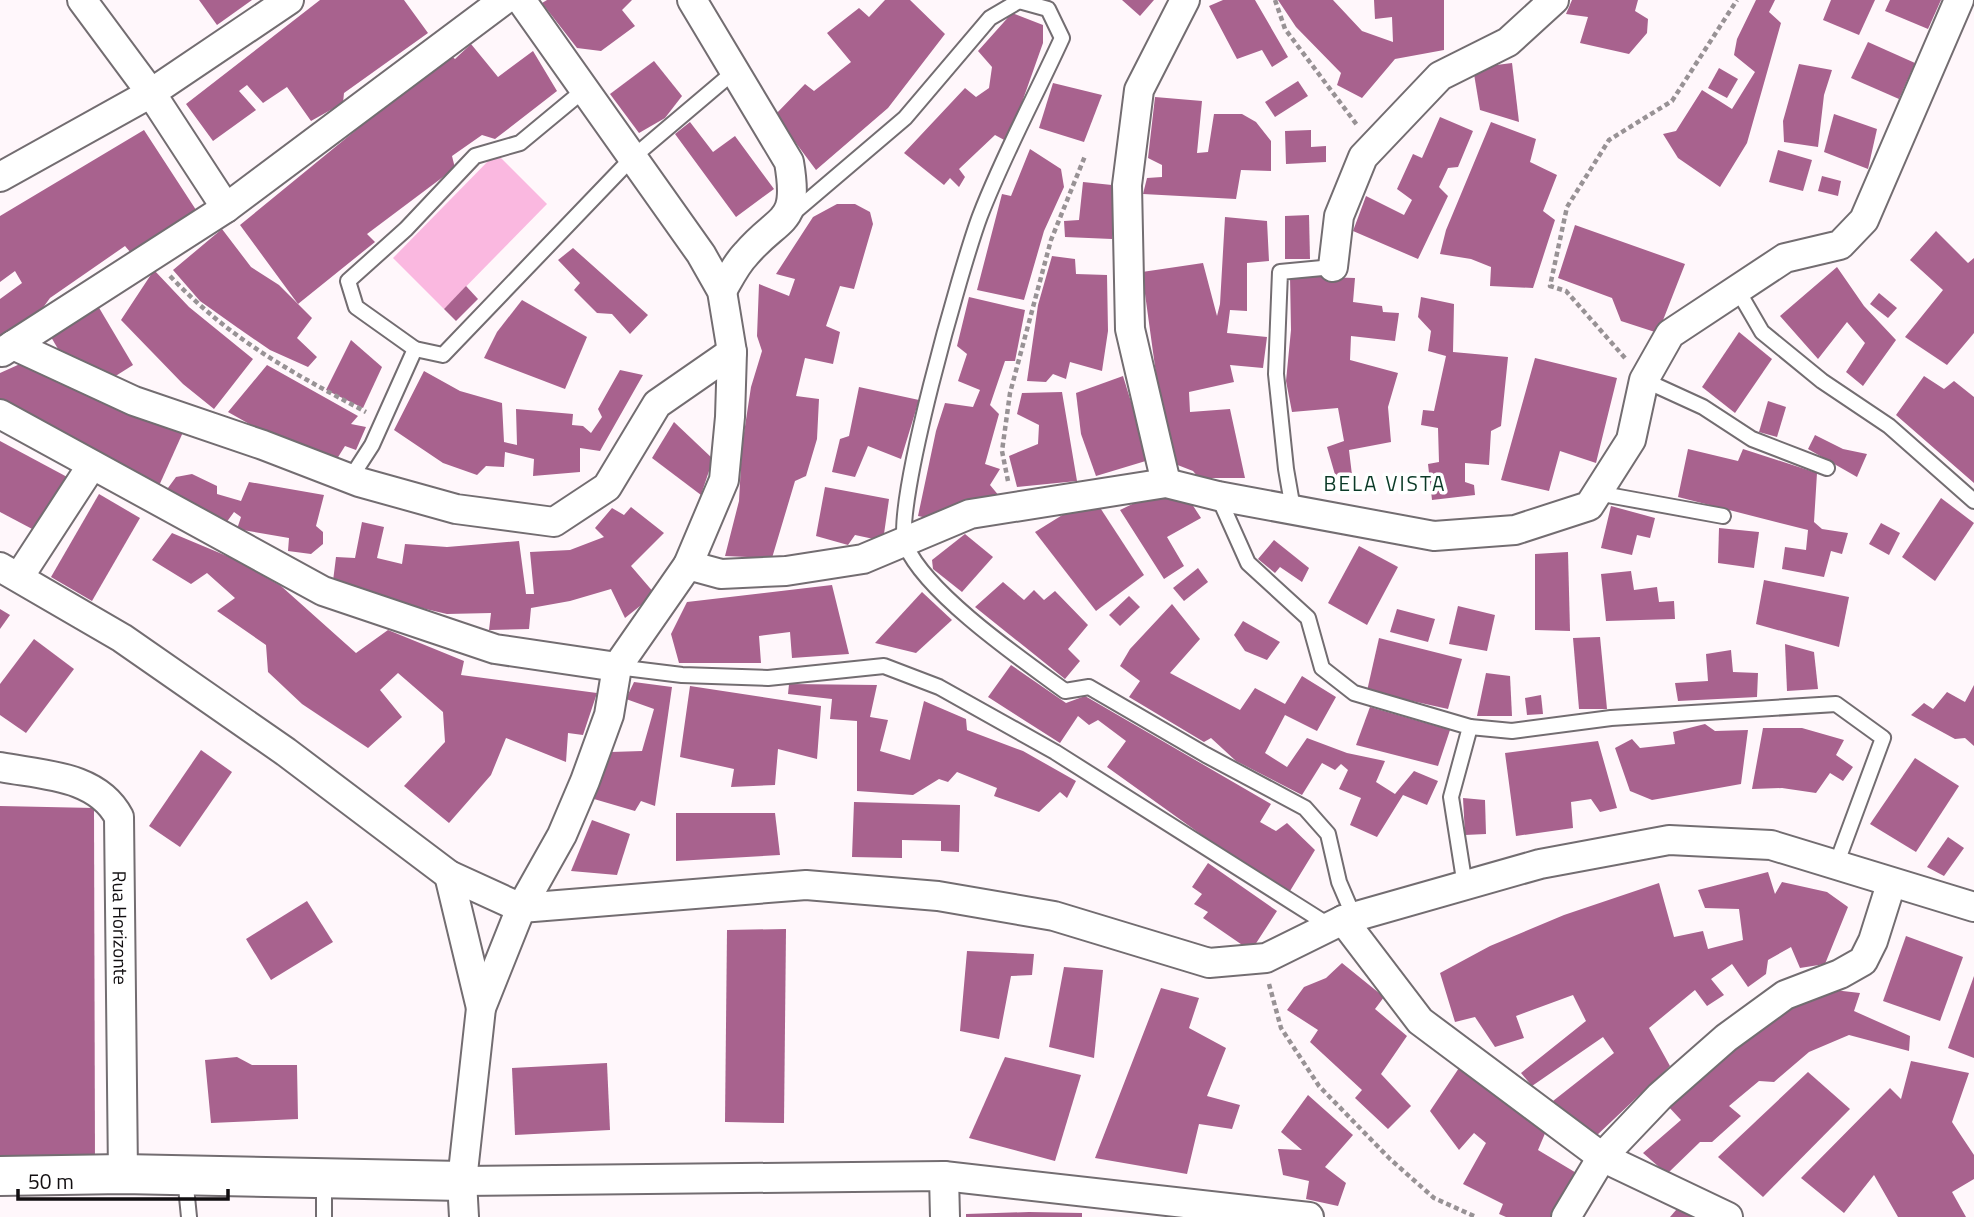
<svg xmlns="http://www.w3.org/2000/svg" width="1974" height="1217" font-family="'Titillium Web',sans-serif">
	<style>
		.green { fill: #fab8e0 }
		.building { fill: #a8628e }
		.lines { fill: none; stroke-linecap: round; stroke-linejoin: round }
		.lane-casing { stroke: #736d71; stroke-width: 18 }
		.street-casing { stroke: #736d71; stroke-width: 32 }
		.secondary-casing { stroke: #736d71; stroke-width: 42 }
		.path { stroke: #989295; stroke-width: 4.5; stroke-dasharray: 5 3.5; stroke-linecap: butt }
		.lane { stroke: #fff; stroke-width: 14 }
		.street { stroke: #fff; stroke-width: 28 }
		.secondary { stroke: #fff; stroke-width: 38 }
		.labels { text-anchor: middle; stroke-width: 7; stroke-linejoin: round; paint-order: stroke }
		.street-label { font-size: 19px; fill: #110e10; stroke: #fff }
		.neighbourhood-label { font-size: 21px; letter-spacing: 2px; fill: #0b3a27; stroke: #fff }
	</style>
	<rect width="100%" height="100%" fill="#fff7fb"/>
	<polygon class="green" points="496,153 547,204 444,309 393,258"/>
	<g class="building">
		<polygon points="199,0 252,0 217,25"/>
		<polygon points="320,0 404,0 428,33 344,93 343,103 311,121 287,87 263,103 247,85 239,91 256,110 213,141 186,104"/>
		<polygon points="547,0 632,0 622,10 635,26 601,51 577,48 542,3"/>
		<polygon points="885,0 910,0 945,34 888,108 816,170 775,115 805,84 814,91 851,62 827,33 859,8 869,17"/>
		<polygon points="1122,0 1154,0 1140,16"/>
		<polygon points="1223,0 1255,0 1288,57 1272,67 1262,50 1237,59 1209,6"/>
		<polygon points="1278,0 1333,0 1362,31 1393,42 1392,17 1375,19 1374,0 1444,0 1444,50 1395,59 1362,98 1337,85 1341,73 1296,27"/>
		<polygon points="1572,0 1638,0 1635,11 1648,19 1647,33 1629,54 1580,43 1588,17 1566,14"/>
		<polygon points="1756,0 1775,0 1769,12 1781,23 1747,143 1720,187 1678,158 1663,134 1676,131 1702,90 1732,109 1755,72 1734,55 1737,39"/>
		<polygon points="1831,0 1875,0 1859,35 1823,20"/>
		<polygon points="1890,0 1941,0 1928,29 1885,11"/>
		<polygon points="1012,13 1043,25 1043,43 1008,142 995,135 959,169 965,177 959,187 950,178 944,185 904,153 965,88 976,97 989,88 992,67 978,51"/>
		<polygon points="1868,42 1915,63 1899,99 1851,78"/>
		<polygon points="471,44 498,77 533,51 557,91 495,139 482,135 452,156 455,168 367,234 375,242 298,304 240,225 449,54 455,59"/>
		<polygon points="654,61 682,96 665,118 639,133 610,94"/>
		<polygon points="1512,63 1519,122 1480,110 1473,68"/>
		<polygon points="1799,64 1832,70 1824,95 1818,147 1784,142 1783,121"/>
		<polygon points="1719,68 1738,79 1727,98 1708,88"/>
		<polygon points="1298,81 1308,96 1275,117 1265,102"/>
		<polygon points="1053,83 1102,95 1084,142 1039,128"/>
		<polygon points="1155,97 1202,101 1197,153 1208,152 1214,114 1242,114 1256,122 1271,141 1271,171 1241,170 1236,199 1143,194 1147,178 1162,177 1162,165 1148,158"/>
		<polygon points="1834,114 1877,129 1868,169 1824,152"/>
		<polygon points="1440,117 1473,131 1458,167 1448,168 1439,187 1448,196 1418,259 1353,231 1366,196 1404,215 1412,200 1397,189 1413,154 1422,158"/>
		<polygon points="690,122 713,152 735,136 774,189 736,217 675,134"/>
		<polygon points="1491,122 1536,139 1530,162 1557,175 1543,211 1555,220 1533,288 1490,286 1491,267 1471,259 1440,254 1446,230"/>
		<polygon points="144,130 198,213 131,253 125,246 50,298 42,309 0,336 0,299 22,283 15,271 0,282 0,216"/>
		<polygon points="1311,130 1311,147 1326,146 1326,162 1286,164 1285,131"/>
		<polygon points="1030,149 1061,169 1064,187 1044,231 1024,300 977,290 1002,194 1011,196"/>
		<polygon points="1778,150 1812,160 1803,191 1769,182"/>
		<polygon points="1822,176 1841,181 1838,196 1818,191"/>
		<polygon points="1083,182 1112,185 1112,239 1065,237 1064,221 1079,220"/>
		<polygon points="837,204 855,204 870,212 873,224 854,289 840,286 826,326 840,332 833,364 805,358 796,396 819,399 817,439 806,476 795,481 772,558 725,556 739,501 742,446 751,387 762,351 757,336 759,284 789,296 795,279 776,274 813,217"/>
		<polygon points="1309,215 1310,259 1285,259 1285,216"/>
		<polygon points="1225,217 1267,221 1269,261 1247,263 1247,311 1230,310 1227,333 1267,337 1263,368 1230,365 1234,382 1189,392 1190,412 1230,409 1245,478 1199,478 1193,471 1175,464 1164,432 1142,272 1203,263 1217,316 1220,304"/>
		<polygon points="1575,225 1685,264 1658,333 1621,321 1612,298 1558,278"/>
		<polygon points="222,229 251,267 279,285 312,318 297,338 317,357 308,367 270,350 238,328 200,301 173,270"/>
		<polygon points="1936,231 1968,263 1974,258 1974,333 1947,365 1905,337 1943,290 1910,260"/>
		<polygon points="573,248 648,315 630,334 612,314 597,313 574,290 580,283 558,260"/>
		<polygon points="1052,256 1075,259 1076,274 1107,275 1108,331 1102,371 1070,362 1066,379 1053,374 1046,382 1027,381 1038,305"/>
		<polygon points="1837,267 1864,306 1896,340 1863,386 1846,372 1865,343 1847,322 1818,359 1780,316"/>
		<polygon points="154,270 189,307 253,359 214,409 183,384 121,320"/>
		<polygon points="1290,276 1355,278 1353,302 1382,306 1383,312 1399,313 1395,341 1351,336 1350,360 1398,373 1388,407 1391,442 1349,450 1352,475 1336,478 1327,447 1344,441 1338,408 1292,412 1286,381 1291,330"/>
		<polygon points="466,286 478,299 456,321 444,309"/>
		<polygon points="1879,293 1897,308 1888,318 1870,304"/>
		<polygon points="969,297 1025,310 1015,361 1005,361 990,405 999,414 985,464 1000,469 990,485 1000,497 932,519 918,516 936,431 945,403 973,407 980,390 958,381 967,354 957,346"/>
		<polygon points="1421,297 1454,304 1453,352 1508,357 1501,426 1491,431 1489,465 1465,463 1465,482 1474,485 1475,495 1432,500 1428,464 1439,462 1438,428 1421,425 1423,410 1434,411 1446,356 1428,351 1431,331 1418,317"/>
		<polygon points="522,300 587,337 565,389 484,358 497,332"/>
		<polygon points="98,306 133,365 114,377 61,354 51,337"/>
		<polygon points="1739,332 1772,359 1735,413 1702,387"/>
		<polygon points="351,340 382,367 363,408 326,390"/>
		<polygon points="1535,358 1617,378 1596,463 1560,451 1549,491 1501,480"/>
		<polygon points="20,364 45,371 184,430 158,488 0,405 0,373"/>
		<polygon points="267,365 358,416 351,424 366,427 356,450 345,446 335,462 290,447 228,412"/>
		<polygon points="620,370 643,375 600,451 580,448 580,472 533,476 534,459 505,452 504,467 486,466 477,475 443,463 394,430 424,371 460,391 502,403 504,442 517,445 516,409 573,414 572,425 583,426 591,433 602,417 598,409"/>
		<polygon points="1123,376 1149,460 1096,476 1081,434 1076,393"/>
		<polygon points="1924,376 1944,389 1954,381 1974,397 1974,483 1896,415"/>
		<polygon points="859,387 919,400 901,459 868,446 855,477 832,472 840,439 849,436"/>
		<polygon points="1062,392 1077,481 1017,487 1009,456 1038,444 1039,425 1017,414 1022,393"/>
		<polygon points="1768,401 1786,407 1777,437 1759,432"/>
		<polygon points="674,422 713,459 701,495 652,458"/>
		<polygon points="1815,435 1843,449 1867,454 1857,477 1808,449"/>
		<polygon points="0,441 69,478 36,531 0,512"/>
		<polygon points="1688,449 1738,461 1743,449 1817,473 1814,522 1822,529 1848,533 1842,554 1831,551 1824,577 1782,569 1785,547 1806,550 1808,530 1678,497"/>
		<polygon points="192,474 217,486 217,494 241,501 249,482 324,495 316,526 323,532 323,544 311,554 288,551 289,538 237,529 241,517 234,512 226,523 165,492 176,477"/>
		<polygon points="825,487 889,499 883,541 855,535 848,545 816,536"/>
		<polygon points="99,494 140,518 92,601 51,577"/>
		<polygon points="1151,495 1190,501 1201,518 1167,537 1184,566 1164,579 1120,510"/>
		<polygon points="1941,498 1974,523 1935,581 1902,557"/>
		<polygon points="1097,503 1144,575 1096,611 1035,532 1064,514"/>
		<polygon points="1611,506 1655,518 1650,538 1637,535 1632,555 1601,548"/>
		<polygon points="631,507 664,533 631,566 655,594 625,618 611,589 570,601 531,608 529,629 489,630 491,613 447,614 383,599 333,581 336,557 355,558 362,522 384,527 377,558 402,564 405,544 447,547 519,541 526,594 534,594 530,552 570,550 604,537 595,528 612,508 624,515"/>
		<polygon points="1881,523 1900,533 1889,555 1869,544"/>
		<polygon points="1719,528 1759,532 1754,568 1718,563"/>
		<polygon points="172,533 234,559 281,586 356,653 388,630 464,661 461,675 597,693 583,735 568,733 566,762 506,738 491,775 449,823 404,786 445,742 443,712 398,673 380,690 402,717 368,748 302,704 268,672 266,645 217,611 235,598 207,573 191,584 152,560"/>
		<polygon points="965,534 993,557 962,592 933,569 932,560"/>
		<polygon points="1274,540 1309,568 1302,582 1280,567 1275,573 1258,559"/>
		<polygon points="1359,546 1398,567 1367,625 1328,603"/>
		<polygon points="1568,552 1570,631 1535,630 1535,554"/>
		<polygon points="1198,568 1208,582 1184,601 1173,588"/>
		<polygon points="1631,571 1634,590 1657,587 1659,602 1674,601 1675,619 1606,621 1601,574"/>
		<polygon points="1764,580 1849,597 1839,647 1756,624"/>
		<polygon points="1003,582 1024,600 1034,590 1044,600 1055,591 1088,625 1068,649 1080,661 1065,679 975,607"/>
		<polygon points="832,585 849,654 792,658 790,632 759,636 761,663 679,663 671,634 687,602"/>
		<polygon points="922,592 952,620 916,653 875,643"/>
		<polygon points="1129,596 1140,607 1120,626 1109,615"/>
		<polygon points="1172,604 1200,639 1170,673 1240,710 1255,688 1285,704 1302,676 1336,697 1317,731 1285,715 1265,753 1287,767 1307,738 1347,753 1385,761 1376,782 1395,794 1414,771 1438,781 1427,805 1403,795 1377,837 1350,825 1361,798 1339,789 1348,770 1341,764 1335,770 1322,763 1302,795 1236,761 1211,738 1204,742 1129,697 1140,681 1120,666 1130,649"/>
		<polygon points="1458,606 1495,615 1487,651 1449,644"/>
		<polygon points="0,609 10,615 0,629"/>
		<polygon points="1397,609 1435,619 1428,642 1390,632"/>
		<polygon points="1243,621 1280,642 1267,660 1245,651 1234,635"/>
		<polygon points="1600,637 1607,709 1579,709 1573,638"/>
		<polygon points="1379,638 1462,659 1448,709 1367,691"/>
		<polygon points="34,639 74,669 26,733 0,715 0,684"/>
		<polygon points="1785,644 1814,652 1818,689 1787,691"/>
		<polygon points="1731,650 1733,672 1758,673 1757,697 1678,701 1675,683 1708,681 1706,654"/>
		<polygon points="1011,665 1066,703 1085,696 1271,804 1260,822 1276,831 1287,823 1315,850 1290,891 1206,838 1107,767 1126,741 1098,720 1089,725 1078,716 1060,743 988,697"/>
		<polygon points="1486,673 1510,676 1512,716 1477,716"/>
		<polygon points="634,682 672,687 655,806 641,801 635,811 594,799 611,752 642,751 654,709 626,699"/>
		<polygon points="789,684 877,685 870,717 888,720 880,751 910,760 924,701 966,719 967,730 1023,751 1076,781 1067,798 1060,792 1039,812 994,796 997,788 957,772 948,782 939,779 913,795 857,791 857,721 830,719 832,699 788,694"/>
		<polygon points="1974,685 1974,746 1965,738 1955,739 1911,715 1924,703 1933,709 1947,692 1965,702"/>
		<polygon points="690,686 821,706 817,759 778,749 775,785 731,787 734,769 680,757"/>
		<polygon points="1541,695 1543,714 1527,715 1525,698"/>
		<polygon points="1370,707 1450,730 1438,766 1356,745"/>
		<polygon points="1705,724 1715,731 1748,730 1741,784 1652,800 1630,791 1615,748 1632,739 1640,748 1675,744 1673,732"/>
		<polygon points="1763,728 1802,728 1844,740 1836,755 1853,767 1843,781 1830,773 1816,793 1782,788 1752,789"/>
		<polygon points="1598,741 1617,808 1600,812 1591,799 1571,802 1573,828 1516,836 1505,753"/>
		<polygon points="201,750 232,772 180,847 149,826"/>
		<polygon points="1915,758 1959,786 1916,852 1870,824"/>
		<polygon points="1463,798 1485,800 1486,834 1465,835"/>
		<polygon points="854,802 960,805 959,852 941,851 941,841 902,840 902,858 852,857"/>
		<polygon points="0,806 94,808 95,1163 0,1161"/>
		<polygon points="676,813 775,813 780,855 676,861"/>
		<polygon points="592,820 630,834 617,875 571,871"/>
		<polygon points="1948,837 1964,848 1944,876 1927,867"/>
		<polygon points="1208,863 1277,911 1251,951 1203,918 1208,912 1194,904 1202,894 1192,887"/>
		<polygon points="1768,872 1775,894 1782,882 1827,892 1848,907 1825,964 1800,968 1791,947 1768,960 1766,974 1748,987 1732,964 1711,979 1724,995 1707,1006 1695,990 1649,1028 1670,1066 1595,1137 1553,1101 1614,1053 1603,1037 1532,1086 1521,1073 1586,1021 1573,995 1516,1016 1524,1038 1495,1047 1475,1017 1455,1022 1440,973 1490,946 1564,915 1659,883 1674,937 1703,931 1708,949 1743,940 1739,909 1705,908 1698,890"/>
		<polygon points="307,901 333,942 271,980 246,939"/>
		<polygon points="786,929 784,1123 725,1122 727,930"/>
		<polygon points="1906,936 1963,957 1940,1021 1883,1001"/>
		<polygon points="967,951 1034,954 1032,975 1011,976 999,1039 960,1031"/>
		<polygon points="1342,963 1384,997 1375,1009 1407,1036 1381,1074 1411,1106 1388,1129 1355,1098 1362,1090 1310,1042 1318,1030 1287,1010 1304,987 1326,978"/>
		<polygon points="1064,967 1103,970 1094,1058 1049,1047"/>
		<polygon points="1974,976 1974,1058 1948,1048"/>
		<polygon points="1161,988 1199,998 1189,1028 1226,1048 1207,1096 1240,1105 1232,1129 1199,1124 1187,1174 1095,1158"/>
		<polygon points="1834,990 1860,993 1854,1011 1910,1036 1909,1051 1849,1035 1809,1052 1774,1082 1759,1081 1729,1106 1741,1116 1712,1142 1700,1142 1667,1174 1643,1153 1681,1120 1666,1104 1784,1011"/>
		<polygon points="237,1057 252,1065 297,1065 298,1119 211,1123 205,1060"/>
		<polygon points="1005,1057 1081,1075 1055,1161 969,1138"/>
		<polygon points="1911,1061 1969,1073 1952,1122 1974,1155 1974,1179 1952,1192 1966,1217 1898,1217 1874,1175 1844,1213 1801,1178 1890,1088 1901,1099"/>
		<polygon points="607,1063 610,1130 515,1135 512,1068"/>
		<polygon points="1459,1068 1546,1131 1538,1150 1578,1174 1550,1217 1506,1217 1499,1214 1503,1204 1463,1184 1486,1143 1474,1133 1459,1150 1430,1111"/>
		<polygon points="1808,1072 1850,1109 1763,1197 1718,1157"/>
		<polygon points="1308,1095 1353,1135 1325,1167 1346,1183 1338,1206 1306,1199 1309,1181 1283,1175 1278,1149 1302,1150 1281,1132"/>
		<polygon points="1683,1202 1700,1217 1670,1217"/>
		<polygon points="1029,1212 1082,1213 1082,1217 966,1217 966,1214"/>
	</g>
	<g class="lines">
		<defs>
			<g id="lane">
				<polyline points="584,90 520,143 475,156 406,229 348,281 356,307 415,349 443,355 632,158 736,70"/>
				<path d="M791,215l114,-97 85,-100 29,-17 29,8 14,29c-27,59 -59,118 -82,178 -17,45 -89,296 -74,330 21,48 115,113 159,145l24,-4 117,68 99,53 23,26 11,48 15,35"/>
				<polyline points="1737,289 1762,332 1822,381 1889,426 1974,501"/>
				<polyline points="1644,380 1703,407 1752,439 1827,468"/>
				<polyline points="350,479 372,445 415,349"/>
				<polyline points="1597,493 1723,516"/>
				<polyline points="1218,496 1248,563 1308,618 1322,668 1354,693 1470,727 1451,797 1465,886"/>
				<polyline points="1293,509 1286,469 1276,374 1280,272 1333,267"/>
				<polyline points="617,667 682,675 768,678 884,666 939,687 1055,752 1330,926"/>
				<polyline points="1470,727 1512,731 1611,718 1836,704 1883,738 1836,865"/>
				<polyline points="185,1177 189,1217"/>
				<polyline points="324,1217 324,1180"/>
			</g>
			<g id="street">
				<polyline points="82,0 151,93 226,208"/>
				<polyline points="521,0 701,254 722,291 732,352 730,417 724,480 688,565"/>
				<path d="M692,0l97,162c11,64 -9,52 -43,92 -10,10 -17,25 -24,37"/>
				<polyline points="0,177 151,93 289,0"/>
				<polyline points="1333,267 1339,216 1363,157 1440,76 1508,42 1554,0"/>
				<polyline points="13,345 134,401 263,445 359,482 456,509 554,522 607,487 657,404 732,352"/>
				<polyline points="2,352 226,208 504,0"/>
				<polyline points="0,414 323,591 495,649 617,667"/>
				<polyline points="1166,483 1130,329 1127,185 1139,90 1185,0"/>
				<polyline points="0,567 122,638 286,752 449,875 521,908 806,885 938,896 1054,916 1209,963 1266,958 1343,920 1540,864 1669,840 1771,845 1974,907"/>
				<polyline points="19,577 92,465"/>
				<path id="s1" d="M0,767c42,8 97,8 119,50l4,357"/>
				<polyline points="449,875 481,1008"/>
				<polyline points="1343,920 1420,1021 1602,1157 1728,1217"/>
				<polyline points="944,1176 945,1217"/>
				<polyline points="462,1181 944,1176 1309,1217"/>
				<polyline points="464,1217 462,1181 481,1008 521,908 562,835 585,781 609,715 617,667 688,565 721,574 786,571 863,559 970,514 1166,483 1218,496 1434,536 1515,530 1589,506 1631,440 1644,380 1670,334 1785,258 1840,245 1864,220 1959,0"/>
				<polyline points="1566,1217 1602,1157 1660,1096 1726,1038 1785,995 1840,974 1863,961 1873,941 1891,884"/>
			</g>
			<polyline id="secondary" points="0,1176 123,1174 462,1181"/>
		</defs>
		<use href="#lane" class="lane-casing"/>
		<use href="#street" class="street-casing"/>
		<use href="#secondary" class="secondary-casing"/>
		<g class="path">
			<polyline points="1275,0 1285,29 1357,125"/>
			<path d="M170,276c61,64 119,95 196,136"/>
			<polyline points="1625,358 1566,291 1550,286 1567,207 1609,140 1672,101 1737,0"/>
			<polyline points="1008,481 1002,451 1010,393 1051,240 1085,156"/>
			<polyline points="1269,984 1281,1028 1319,1086 1390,1159 1434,1198 1476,1217"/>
		</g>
		<use href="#lane" class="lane"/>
		<use href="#street" class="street"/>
		<use href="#secondary" class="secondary"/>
	</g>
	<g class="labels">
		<g class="street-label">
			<text dy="7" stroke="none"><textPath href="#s1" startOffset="245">Rua Horizonte</textPath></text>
		</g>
		<g class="neighbourhood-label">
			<text x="1385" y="491">BELA VISTA</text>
		</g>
	</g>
	<path d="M18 1189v10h210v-10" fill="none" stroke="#110e10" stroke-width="3.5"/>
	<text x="28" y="1189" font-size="21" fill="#110e10" stroke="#ffffff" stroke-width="5" paint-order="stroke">50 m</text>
</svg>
